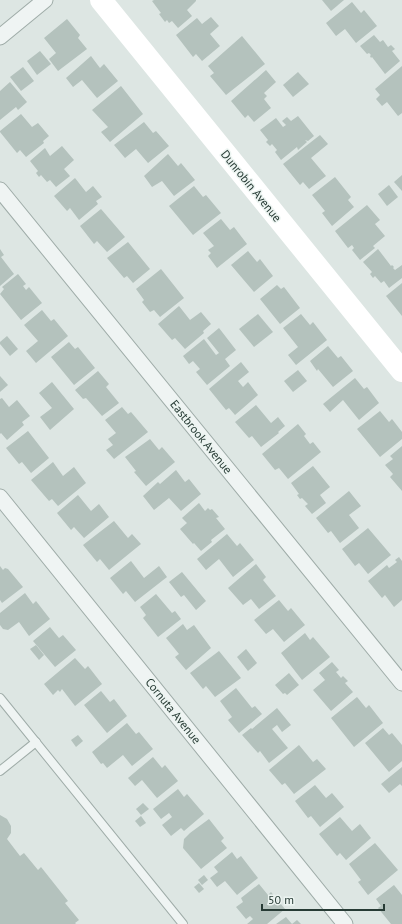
<svg xmlns="http://www.w3.org/2000/svg" width="402" height="924" font-family="'PT Sans',sans-serif">
	<style>
		.building { fill: #b4c2bd }
		.lines { fill: none; stroke-linecap: round; stroke-linejoin: round }
		.lane-casing { stroke: #9faca8; stroke-width: 10 }
		.street-casing { stroke: #9faca8; stroke-width: 17 }
		.lane { stroke: #eff4f3; stroke-width: 8 }
		.street { stroke: #eff4f3; stroke-width: 15 }
		.secondary { stroke: #fff; stroke-width: 22 }
		.labels { text-anchor: middle; stroke-width: 3; stroke-linejoin: round; paint-order: stroke }
		.street-label { font-size: 12px; fill: #273b35; stroke: #ecf4f1 }
	</style>
	<rect width="100%" height="100%" fill="#dde6e3"/>
	<g class="building">
		<polygon points="154,0 196,0 196,1 187,10 192,16 178,28 172,21 169,23 167,20 165,22 159,14 161,13 152,1"/>
		<polygon points="322,0 344,0 331,11"/>
		<polygon points="352,2 361,13 364,10 377,26 356,43 345,29 336,36 326,23"/>
		<polygon points="211,17 219,26 210,34 220,46 202,61 196,54 193,57 176,35 197,18 202,24"/>
		<polygon points="67,19 80,35 78,38 87,49 58,71 49,59 56,53 44,38"/>
		<polygon points="374,35 380,42 383,40 388,47 391,45 395,49 392,51 400,61 385,74 372,57 371,58 370,56 371,55 369,53 367,54 360,46"/>
		<polygon points="242,36 265,64 226,95 210,76 214,73 208,66"/>
		<polygon points="40,51 51,64 37,75 27,61"/>
		<polygon points="91,56 100,68 104,64 118,81 97,98 82,80 73,87 66,78"/>
		<polygon points="402,66 402,113 398,116 387,102 382,106 376,99 380,95 375,89"/>
		<polygon points="23,67 34,81 21,91 10,77"/>
		<polygon points="266,70 276,82 264,93 267,96 264,99 271,108 254,122 248,115 245,118 231,101"/>
		<polygon points="298,72 309,84 293,97 283,85"/>
		<polygon points="10,82 27,102 18,110 16,107 0,120 0,91"/>
		<polygon points="121,86 143,114 110,142 101,132 108,127 92,110"/>
		<polygon points="21,114 32,127 38,123 49,136 43,141 44,143 26,157 20,150 17,153 0,132 0,131"/>
		<polygon points="298,116 314,136 308,141 305,140 307,142 298,150 297,147 281,160 275,152 277,150 272,144 270,146 266,142 268,140 260,130 276,118 283,127 286,125 282,121 287,117 291,121"/>
		<polygon points="144,122 153,133 156,131 169,146 148,163 136,149 125,158 114,145"/>
		<polygon points="320,135 328,144 311,158 326,176 309,189 303,182 300,185 283,164"/>
		<polygon points="62,146 74,160 64,169 70,176 56,187 50,180 47,182 41,175 39,177 36,173 38,171 30,161 45,148 50,156"/>
		<polygon points="168,154 178,166 181,163 195,180 174,196 162,181 152,187 144,176"/>
		<polygon points="402,175 402,191 394,182"/>
		<polygon points="335,177 351,197 348,200 354,207 332,226 322,213 325,211 312,195"/>
		<polygon points="75,178 86,192 93,186 102,197 96,201 98,204 79,220 70,208 67,211 54,196"/>
		<polygon points="389,185 398,197 387,206 378,194"/>
		<polygon points="194,186 203,197 206,195 221,213 193,235 169,206"/>
		<polygon points="367,205 380,220 375,224 385,236 373,246 375,248 360,260 352,250 354,248 352,245 348,248 335,231"/>
		<polygon points="101,209 125,237 107,252 97,241 94,244 80,226"/>
		<polygon points="221,219 230,230 234,227 247,244 217,268 208,256 211,253 208,250 214,246 203,233"/>
		<polygon points="128,242 150,269 133,283 127,276 124,278 107,258"/>
		<polygon points="0,249 4,255 1,257 14,274 0,286"/>
		<polygon points="378,249 391,266 392,265 394,267 393,268 395,270 402,265 402,278 389,288 384,281 381,283 375,276 373,278 370,274 372,272 363,262"/>
		<polygon points="248,251 257,262 260,259 273,276 254,292 231,265"/>
		<polygon points="161,269 184,298 160,317 154,310 150,312 142,302 144,300 136,289"/>
		<polygon points="18,274 26,284 23,286 26,290 29,287 42,303 21,320 0,294 4,289 2,287"/>
		<polygon points="402,283 402,316 386,296"/>
		<polygon points="277,285 281,289 284,287 300,308 280,324 260,299"/>
		<polygon points="179,306 190,320 201,312 211,324 203,331 204,333 185,349 175,338 172,340 158,324"/>
		<polygon points="42,310 51,321 54,319 68,336 36,363 26,351 38,341 24,325"/>
		<polygon points="258,314 273,332 254,347 239,329"/>
		<polygon points="301,314 310,325 313,322 327,340 296,365 288,355 298,347 283,328"/>
		<polygon points="219,328 236,350 225,359 230,366 207,385 196,372 200,369 193,361 189,364 183,356 204,339 216,355 219,353 207,338"/>
		<polygon points="7,336 18,349 10,356 0,344 0,342"/>
		<polygon points="69,342 75,349 78,347 95,368 74,385 51,357"/>
		<polygon points="328,346 338,358 341,356 353,371 333,387 318,369 317,371 310,361"/>
		<polygon points="241,362 249,372 238,381 243,387 248,382 258,395 235,415 229,408 226,410 209,389"/>
		<polygon points="298,370 307,381 293,392 284,381"/>
		<polygon points="98,371 109,384 106,387 119,403 102,416 86,398 83,399 75,390"/>
		<polygon points="0,376 8,385 0,392"/>
		<polygon points="355,378 364,389 367,387 379,403 359,420 343,400 330,412 323,404"/>
		<polygon points="52,382 74,409 50,430 40,417 52,408 39,393"/>
		<polygon points="2,398 9,407 17,400 30,416 22,422 24,425 7,440 1,433 0,434 0,399"/>
		<polygon points="256,405 271,423 278,417 285,426 278,432 279,433 261,447 252,436 249,438 235,422"/>
		<polygon points="122,407 128,414 131,412 148,432 114,459 106,450 113,445 108,439 116,433 105,420"/>
		<polygon points="380,411 389,422 392,419 402,432 402,439 380,457 357,429"/>
		<polygon points="298,424 306,434 304,436 310,444 313,442 321,452 288,479 279,468 275,470 262,454"/>
		<polygon points="28,431 49,458 31,473 22,462 19,464 6,448"/>
		<polygon points="150,439 159,450 162,447 175,462 146,486 134,472 136,471 125,457"/>
		<polygon points="402,446 402,491 390,477 393,474 385,465 393,459 390,456"/>
		<polygon points="53,462 63,476 74,467 86,483 58,506 52,499 49,501 31,480"/>
		<polygon points="313,466 330,487 320,495 326,503 312,514 305,506 308,504 302,498 300,499 297,495 299,494 291,483"/>
		<polygon points="176,470 185,482 189,479 201,494 181,511 169,498 154,510 143,496 158,482 160,484"/>
		<polygon points="349,491 361,506 349,515 359,528 340,543 331,531 328,533 316,518"/>
		<polygon points="78,495 91,511 99,504 109,517 84,538 74,527 71,530 57,513"/>
		<polygon points="199,503 205,511 208,508 210,510 212,509 219,517 216,518 225,529 211,540 212,542 201,551 194,543 193,544 180,529 187,523 182,518"/>
		<polygon points="114,521 128,538 132,534 141,544 109,570 100,559 97,562 83,545"/>
		<polygon points="368,528 391,555 368,574 359,563 355,566 342,549"/>
		<polygon points="227,534 237,546 240,543 254,560 233,577 219,559 206,570 197,559"/>
		<polygon points="399,557 402,561 402,600 394,607 385,595 382,598 368,581 387,565 389,568 397,562 395,560"/>
		<polygon points="131,561 144,578 159,566 167,577 135,602 126,591 123,594 110,578"/>
		<polygon points="256,564 266,577 263,580 276,596 259,609 251,599 243,605 228,588"/>
		<polygon points="0,566 3,570 5,568 8,569 23,587 2,603 0,600"/>
		<polygon points="182,572 206,601 196,610 184,595 181,597 169,582"/>
		<polygon points="25,593 33,604 36,601 50,619 29,636 19,622 8,630 3,629 0,625 0,613"/>
		<polygon points="156,594 172,613 175,611 181,619 158,637 143,618 146,615 140,607"/>
		<polygon points="279,600 288,611 291,608 305,625 284,642 273,629 266,634 254,620"/>
		<polygon points="183,624 187,630 194,625 211,648 186,670 175,657 179,654 166,638"/>
		<polygon points="50,627 59,638 63,635 76,650 55,667 33,641"/>
		<polygon points="305,633 310,640 313,637 330,657 302,680 281,653"/>
		<polygon points="36,645 44,655 39,660 30,649"/>
		<polygon points="246,649 257,663 248,671 237,657"/>
		<polygon points="219,651 241,678 215,697 206,686 203,689 190,673"/>
		<polygon points="75,658 85,669 88,666 102,684 75,706 62,689 60,692 58,690 53,695 44,684"/>
		<polygon points="332,662 339,670 336,672 341,678 343,676 348,681 345,683 353,692 331,711 313,690 325,680 319,673"/>
		<polygon points="289,673 299,685 287,695 285,693 283,694 275,685"/>
		<polygon points="236,688 252,708 255,706 262,714 239,733 228,720 232,717 220,701"/>
		<polygon points="101,691 110,702 114,699 127,716 107,733 84,705"/>
		<polygon points="357,697 366,708 369,705 383,723 354,747 331,718"/>
		<polygon points="277,708 291,725 282,732 277,725 272,729 288,748 269,763 260,751 258,753 242,735 251,728 252,729"/>
		<polygon points="127,723 136,734 139,732 153,749 132,766 123,755 107,768 103,763 101,764 92,752"/>
		<polygon points="383,728 389,735 392,733 402,745 402,761 389,772 365,743"/>
		<polygon points="78,735 83,741 76,747 71,740"/>
		<polygon points="299,745 313,762 317,759 326,769 294,794 285,783 282,785 269,770"/>
		<polygon points="153,757 162,768 165,765 178,781 157,798 142,780 135,786 128,778"/>
		<polygon points="402,767 402,786 400,784 389,793 381,784"/>
		<polygon points="315,785 326,798 332,793 344,807 320,827 311,816 308,818 295,801"/>
		<polygon points="178,789 184,797 187,794 204,814 184,831 181,828 171,836 162,825 172,817 169,813 161,819 153,809"/>
		<polygon points="143,803 149,809 141,815 136,809"/>
		<polygon points="0,815 7,819 11,826 11,833 7,839 20,856 24,853 38,870 41,867 68,901 65,903 79,920 75,923 76,924 0,924"/>
		<polygon points="141,816 146,823 140,827 135,821"/>
		<polygon points="340,817 352,831 360,824 371,838 346,860 340,853 337,856 319,834"/>
		<polygon points="209,819 224,838 221,841 227,848 201,869 183,848 184,839 190,833"/>
		<polygon points="375,843 398,870 368,895 358,882 361,880 349,864"/>
		<polygon points="232,852 237,859 241,856 258,878 237,895 225,881 217,887 210,878 218,872 214,867"/>
		<polygon points="204,875 208,880 202,885 198,880"/>
		<polygon points="199,883 204,889 199,893 194,887"/>
		<polygon points="259,884 268,895 271,892 285,909 267,924 247,924 253,919 250,916 246,919 236,907 243,902 241,898"/>
		<polygon points="394,885 402,895 402,924 391,924 378,908 381,906 376,899"/>
		<polygon points="286,917 292,924 297,920 301,924 276,924"/>
	</g>
	<g class="lines">
		<defs>
			<g id="lane">
				<polyline points="0,698 183,924"/>
				<polyline points="0,771 36,742"/>
			</g>
			<g id="street">
				<polyline points="0,37 45,0"/>
				<polyline points="0,190 402,683"/>
				<polyline points="0,497 345,924"/>
			</g>
		</defs>
		<use href="#lane" class="lane-casing"/>
		<use href="#street" class="street-casing"/>
		<use href="#lane" class="lane"/>
		<use href="#street" class="street"/>
		<polyline class="secondary" points="101,0 402,371"/>
	</g>
	<g class="labels">
		<g class="street-label">
			<text transform="translate(251 186) rotate(51)" y="4">Dunrobin Avenue</text>
			<text transform="translate(201 437) rotate(51)" y="4">Eastbrook Avenue</text>
			<text transform="translate(173 711) rotate(51)" y="4">Cornuta Avenue</text>
		</g>
	</g>
	<path d="M262 904v6h122v-6" fill="none" stroke="#273b35" stroke-width="2"/>
	<text x="268" y="904" font-size="12" fill="#273b35" stroke="#ecf4f1" stroke-width="3" paint-order="stroke">50 m</text>
</svg>
